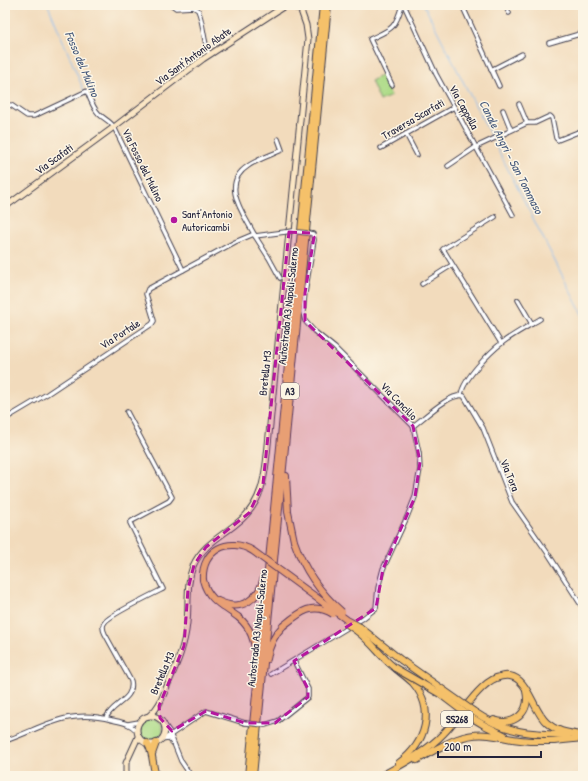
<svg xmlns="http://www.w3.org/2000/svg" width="588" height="781" font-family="'Patrick Hand',sans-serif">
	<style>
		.green { fill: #addb88; stroke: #687e62 }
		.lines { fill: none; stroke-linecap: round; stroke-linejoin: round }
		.stream { stroke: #83bbf3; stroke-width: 1 }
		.street-casing { stroke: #413e4e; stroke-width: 5.5 }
		.secondary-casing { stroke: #413e4e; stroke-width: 7 }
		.highway-casing { stroke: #413e4e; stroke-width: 8 }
		.street { stroke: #fff; stroke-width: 3.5 }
		.secondary { stroke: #fbe6c4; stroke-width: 5 }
		.highway { stroke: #f5c16b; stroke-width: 6 }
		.street-bridge-casing { stroke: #413e4e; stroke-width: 5.5; stroke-linecap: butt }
		.highway-bridge-casing { stroke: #413e4e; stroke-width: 8; stroke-linecap: butt }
		.street-bridge { stroke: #fff; stroke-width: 3.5 }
		.highway-bridge { stroke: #f5c16b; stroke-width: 6 }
		.marked { fill: #b5179e; fill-opacity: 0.2; stroke: #b5179e; stroke-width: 3; stroke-dasharray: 8 5; stroke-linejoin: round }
		.poi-dot { fill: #b5179e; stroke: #fcf5e5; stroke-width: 1.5 }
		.labels { text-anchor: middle; stroke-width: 3; stroke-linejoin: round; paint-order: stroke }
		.shield { fill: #fcf5e5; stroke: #63616e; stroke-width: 1 }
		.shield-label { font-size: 10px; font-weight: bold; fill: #22223b }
		.street-label { font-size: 11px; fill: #22223b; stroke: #fcf5e5 }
		.poi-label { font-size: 11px; fill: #22223b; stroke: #fcf5e5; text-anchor: start }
		.water-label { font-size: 12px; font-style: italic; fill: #44587b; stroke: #fcf5e5 }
	</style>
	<rect width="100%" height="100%" fill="#fcf5e5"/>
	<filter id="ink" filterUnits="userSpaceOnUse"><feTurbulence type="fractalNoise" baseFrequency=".025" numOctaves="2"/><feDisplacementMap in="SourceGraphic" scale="8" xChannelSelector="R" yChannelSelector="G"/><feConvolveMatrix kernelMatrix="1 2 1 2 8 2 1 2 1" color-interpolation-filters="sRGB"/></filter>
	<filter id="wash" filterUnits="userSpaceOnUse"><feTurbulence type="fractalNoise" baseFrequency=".012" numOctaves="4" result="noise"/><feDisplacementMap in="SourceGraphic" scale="16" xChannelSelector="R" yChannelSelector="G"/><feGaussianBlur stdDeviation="0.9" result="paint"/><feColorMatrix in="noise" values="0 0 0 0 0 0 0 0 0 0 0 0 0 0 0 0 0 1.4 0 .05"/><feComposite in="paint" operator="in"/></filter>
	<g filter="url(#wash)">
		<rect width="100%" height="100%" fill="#f2dbbc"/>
		<g class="green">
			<polygon points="382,75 391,96 380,101 371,81"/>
			<circle cx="151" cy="730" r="12"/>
		</g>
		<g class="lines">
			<g class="stream">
				<polyline points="48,5 84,91"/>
				<polyline points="424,5 492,138"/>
				<polyline points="493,140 583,316"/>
			</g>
		</g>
	</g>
	<g filter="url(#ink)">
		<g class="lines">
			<defs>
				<g id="street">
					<path d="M172,5l4,3 17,-1 5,3c6,14 5,30 11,44"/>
					<polyline points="404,5 436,74 513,215"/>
					<polyline points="462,5 499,86"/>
					<polyline points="505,5 509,13"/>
					<polyline points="549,43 583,33"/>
					<polyline points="491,70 522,54"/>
					<path d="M392,85l-22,-46c21,-10 25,-9 32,-34"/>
					<polyline points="519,104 527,123"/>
					<path d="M5,107l6,-2 16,11h7l53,-25c3,8 6,17 12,23 5,5 11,7 15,13l69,143"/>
					<polyline points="503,110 511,130"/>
					<polyline points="406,134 417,155"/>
					<polyline points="381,148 454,107"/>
					<polyline points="448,166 476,147 527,123 535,123 550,116 552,118 556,138 558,140 583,130"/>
					<polyline points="495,217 443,249 501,343"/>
					<path d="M254,234c-11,-21 -34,-50 -6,-68 10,-7 23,-11 34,-16l-4,-11"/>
					<polyline points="255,236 269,258 280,278"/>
					<polyline points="422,284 452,265"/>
					<polyline points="518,300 532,324"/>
					<path d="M461,395c2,-16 29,-43 42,-53 11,-8 24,-15 37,-23"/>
					<polyline points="5,419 47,394 152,324 154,321 153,317 146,294 148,289 235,242 254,234 255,236 285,232"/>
					<path d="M413,426c11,-8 38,-34 51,-30l19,32 29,74 37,53 34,53"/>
					<polyline points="271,674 362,619 376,608 378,588 383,569 407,517 415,497 420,469 419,453 413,426 335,348 314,331 305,321 303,312 305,293 314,240 313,234 308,233"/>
					<path d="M106,718c6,-15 29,-18 25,-37l-26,-47c-2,-4 -3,-9 0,-12 5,-7 48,-28 58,-33l-33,-66 2,-2 37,-20 3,-4 -45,-85"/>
					<polyline points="128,724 139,722"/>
					<polyline points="164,724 169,731 181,761 191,776"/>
					<polyline points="265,725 278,721 308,697 308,689 294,661"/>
					<polyline points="166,738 206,711 245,723"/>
					<polyline points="161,739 168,738 173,743"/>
					<path d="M5,741c40,-14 62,-33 107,-21 9,2 18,3 25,11"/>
				</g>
				<g id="secondary">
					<polyline points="291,5 300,10"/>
					<polyline points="5,207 114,127 203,59 286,5"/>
					<path d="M150,715c10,-8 13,-20 18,-31 9,-20 17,-39 19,-61 2,-19 -1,-39 6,-57 9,-20 27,-29 43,-42 27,-20 29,-48 32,-79l40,-406 -2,-14 -7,-20"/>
					<circle cx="151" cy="730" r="14"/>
					<polyline points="126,776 126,763 138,737"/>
				</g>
				<g id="highway">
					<polyline points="286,476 288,512 294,541"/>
					<path d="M203,580c5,20 20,26 35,37 14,11 18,28 18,44"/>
					<path d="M218,601c23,12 42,-2 46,-25"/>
					<polyline points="360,627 401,660"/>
					<path d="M357,631c12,9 20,20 30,30 8,8 18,14 26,22 23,27 13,60 -14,80"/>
					<path d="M267,659c2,-13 7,-24 16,-33"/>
					<path d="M473,711c32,22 57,23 95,24"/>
					<polyline points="469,716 484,725 504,735"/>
					<path d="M494,720c20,7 37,-8 32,-29"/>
					<polyline points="535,741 554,741 583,738"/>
					<path d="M147,743c7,9 5,23 9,33"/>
					<polyline points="152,754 156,743"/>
					<path d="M417,760c22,-12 45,-29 72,-25 17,2 32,7 50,6"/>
					<polyline points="248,776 323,5"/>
					<polyline points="253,776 328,5"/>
					<path d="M381,776c22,-12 45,-24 63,-43 14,-14 34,-48 52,-55 32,-13 34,31 51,45 10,9 22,10 34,12"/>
				</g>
			</defs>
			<use href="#street" class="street-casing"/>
			<use href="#secondary" class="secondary-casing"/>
			<use href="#highway" class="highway-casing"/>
			<use href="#street" class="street"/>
			<use href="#secondary" class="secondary"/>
			<use href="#highway" class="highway"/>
			<defs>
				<g id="street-bridge">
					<polyline points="285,232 293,231"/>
					<polyline points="298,232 308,233"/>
					<polyline points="245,723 265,725"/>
				</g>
				<g id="highway-bridge">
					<path d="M294,541c10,29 25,51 48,71"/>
					<path d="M203,580c-2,-30 26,-44 50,-29l94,69 13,7"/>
					<polyline points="347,624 357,631"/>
					<path d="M283,626c16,-13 29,-25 50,-12"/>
					<polyline points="401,660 473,711"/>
					<polyline points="395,668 440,694 469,716"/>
				</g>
			</defs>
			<use href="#street-bridge" class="street-bridge-casing"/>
			<use href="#highway-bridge" class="highway-bridge-casing"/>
			<use href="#street-bridge" class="street-bridge"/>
			<use href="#highway-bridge" class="highway-bridge"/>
		</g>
	</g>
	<path class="marked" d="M289,232l21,1 4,4 -9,56v28l108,105 7,36 -5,35 -32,72 -7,39 -82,53 14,28v8l-33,26h-30l-39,-12 -34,20 -12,-13 -1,-12 25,-60 4,-57 6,-24 12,-18 43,-34 14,-29z"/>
	<circle class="poi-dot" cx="174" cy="220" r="4"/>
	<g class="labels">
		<g class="shield">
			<rect x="281" y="383" width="18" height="16" rx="3"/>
			<rect x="441" y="711" width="32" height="16" rx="3"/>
		</g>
		<g class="shield-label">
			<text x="290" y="395">A3</text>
			<text x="457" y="723">SS268</text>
		</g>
		<g class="street-label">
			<text transform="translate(193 56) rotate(-36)" y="4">Via Sant'Antonio Abate</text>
			<text transform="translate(464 107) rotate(61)" y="4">Via Cappella</text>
			<text transform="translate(413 119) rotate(-30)" y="4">Traversa Scarfati</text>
			<text transform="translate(54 159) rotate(-36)" y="4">Via Scafati</text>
			<text transform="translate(143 165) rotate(64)" y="4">Via Fosso del Mulino</text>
			<text transform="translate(288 306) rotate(-84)" y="4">Autostrada A3 Napoli-Salerno</text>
			<text transform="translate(120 334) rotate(-33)" y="4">Via Portale</text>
			<text transform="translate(265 373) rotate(-84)" y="4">Bretella M3</text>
			<text transform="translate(399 401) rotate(46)" y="4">Via Concilio</text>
			<text transform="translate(510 475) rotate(68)" y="4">Via Tora</text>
			<text transform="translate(257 628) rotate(-84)" y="4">Autostrada A3 Napoli-Salerno</text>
			<text transform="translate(162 673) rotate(-67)" y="4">Bretella M3</text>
		</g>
		<g class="poi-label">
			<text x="182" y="218">Sant'Antonio<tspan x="182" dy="13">Autoricambi</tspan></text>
		</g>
		<g class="water-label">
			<text transform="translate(82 64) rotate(67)" y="4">Fosso del Mulino</text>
			<text transform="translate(511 157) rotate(63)" y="4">Canale Angri - San Tommaso</text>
		</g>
	</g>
	<rect width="588" height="781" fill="none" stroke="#fcf5e5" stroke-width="20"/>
	<path d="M438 751v6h103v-6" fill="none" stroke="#22223b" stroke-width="2"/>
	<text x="444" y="751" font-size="12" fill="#22223b" stroke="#fcf5e5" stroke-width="3" paint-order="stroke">200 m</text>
</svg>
